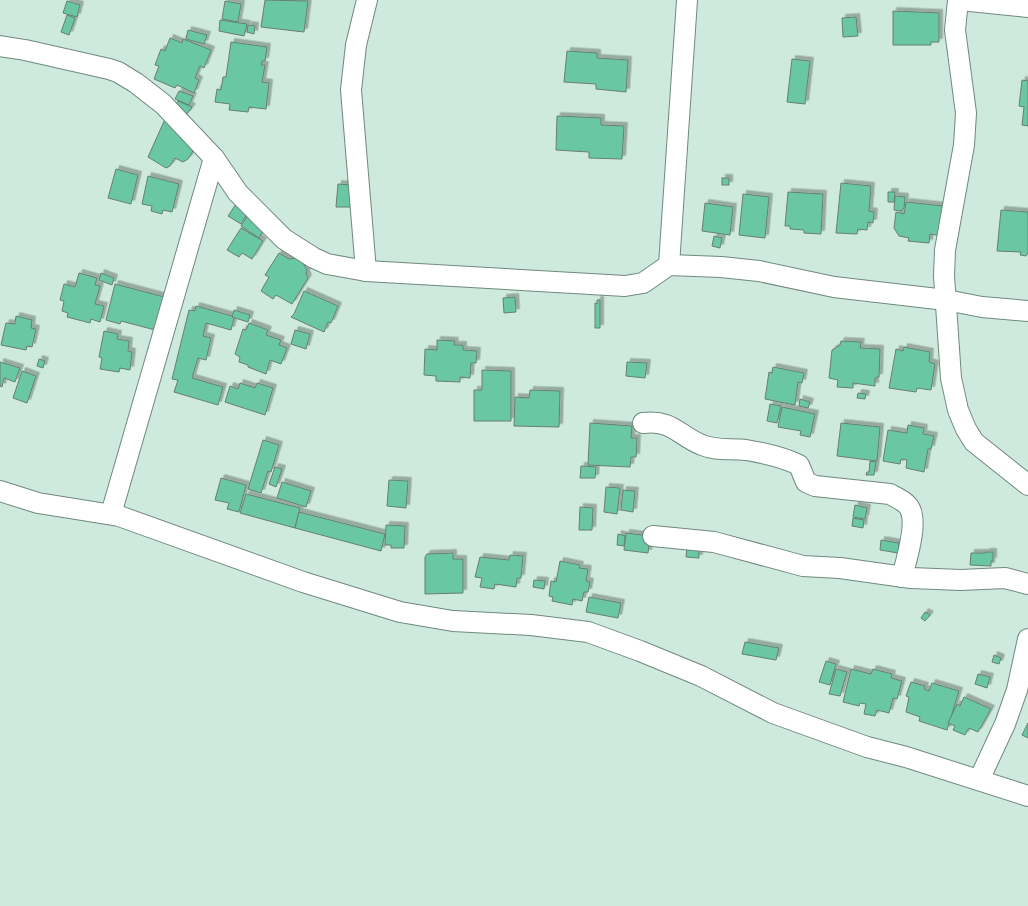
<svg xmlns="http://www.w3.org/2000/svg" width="1028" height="906" font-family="'Fira Sans Condensed',sans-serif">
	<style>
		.building { fill: #69c7a4; stroke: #667f74; filter: url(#shadow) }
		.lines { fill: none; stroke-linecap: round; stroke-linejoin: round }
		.street-casing { stroke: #70897e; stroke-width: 22 }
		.street { stroke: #fff; stroke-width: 20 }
	</style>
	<defs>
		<filter id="shadow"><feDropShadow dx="3.5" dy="-3.5" stdDeviation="0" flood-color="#0004"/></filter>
	</defs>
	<rect width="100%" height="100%" fill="#cee9dd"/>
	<g class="building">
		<polygon points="265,0 308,1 304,32 261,27"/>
		<polygon points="67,1 80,5 77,17 63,13"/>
		<polygon points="225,1 241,4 238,22 222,19"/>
		<polygon points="893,11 939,13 939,42 931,42 931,45 893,45"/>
		<polygon points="67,15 75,18 69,35 61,32"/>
		<polygon points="856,17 858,36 843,37 842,18"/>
		<polygon points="220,20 247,24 244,36 219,31"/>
		<polygon points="248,25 255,26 254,34 247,32"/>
		<polygon points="188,30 207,35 204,44 186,39"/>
		<polygon points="170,38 182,43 183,39 211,50 204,68 200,66 195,78 199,80 194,93 177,85 175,88 154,79 159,66 155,65 161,49 165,51"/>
		<polygon points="231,42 267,47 265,61 262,61 261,65 265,65 262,82 269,83 266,109 249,107 248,112 229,110 230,104 215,102 217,89 221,90 223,77 226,77"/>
		<polygon points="567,51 597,53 597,58 628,60 626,92 596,89 596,84 564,82"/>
		<polygon points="792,59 810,61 805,104 787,102"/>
		<polygon points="1022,80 1028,81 1028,126 1022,125 1024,107 1019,106"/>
		<polygon points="179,91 193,96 189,105 175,99"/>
		<polygon points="178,101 192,107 187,114 175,105"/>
		<polygon points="557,116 601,118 601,125 624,126 622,159 589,158 589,152 556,150"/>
		<polygon points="166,117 178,123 175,131 191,139 190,145 193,151 188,159 183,162 175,158 170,166 166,168 148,157"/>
		<polygon points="116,169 138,175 131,204 108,198"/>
		<polygon points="148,176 179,184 172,212 163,210 162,214 151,211 152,206 142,204"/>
		<rect x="722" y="178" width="7" height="7"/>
		<polygon points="841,183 871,186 869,211 874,212 873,223 868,222 867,230 858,229 857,234 836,233"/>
		<polygon points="338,184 352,185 351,207 336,207"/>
		<polygon points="788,192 823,194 821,234 804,233 804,230 790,229 790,226 785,226"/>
		<polygon points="888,192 895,192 894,202 888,202"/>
		<polygon points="743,194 769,197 765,238 739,235"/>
		<polygon points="895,196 905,197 904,208 901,211 894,210"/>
		<polygon points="238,201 250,209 241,224 228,216"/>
		<polygon points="906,202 943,206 942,236 930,234 929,243 908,241 909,238 899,236 894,228 896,212 904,214"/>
		<polygon points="705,203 733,207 730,235 702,231"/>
		<polygon points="1001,210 1028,212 1028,253 1026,256 1020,255 1021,252 997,251"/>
		<polygon points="250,212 267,224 259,238 241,226"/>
		<polygon points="241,228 263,241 252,259 242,253 239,257 227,250"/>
		<polygon points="714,236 722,238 720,248 712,246"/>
		<polygon points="279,253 289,259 295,258 303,263 307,270 306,274 308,278 292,304 276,295 273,299 261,291 269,277 265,275"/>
		<polygon points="79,273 97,278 95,285 100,286 95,304 104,306 100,322 91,319 90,323 67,317 68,313 62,311 64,301 60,300 64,284 75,287"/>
		<polygon points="101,273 114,278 112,285 99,280"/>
		<polygon points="115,284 172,299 159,331 121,321 120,324 106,320"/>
		<polygon points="304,291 338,306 331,323 328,322 324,332 291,317 294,314"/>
		<polygon points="515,297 516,312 504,313 503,298"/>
		<polygon points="597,300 600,300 600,328 595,328 595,303 597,304"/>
		<polygon points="196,306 232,316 234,318 231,330 206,323 203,336 211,338 206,360 198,358 192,378 223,387 218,405 174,392 178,380 172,379 189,310 195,311"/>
		<polygon points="234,310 250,315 248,322 232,317"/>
		<polygon points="16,316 32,320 31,328 36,329 32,347 27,346 26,350 1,345 6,323 15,324"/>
		<polygon points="249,323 268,330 266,335 281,340 279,345 287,348 281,364 270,360 266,374 248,367 248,365 239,362 240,357 235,354 243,329 246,330"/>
		<polygon points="295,330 310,334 306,349 291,344"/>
		<polygon points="104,331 118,334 117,339 129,341 128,351 132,352 130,370 120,368 119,372 100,369 102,358 99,357"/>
		<polygon points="437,340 455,341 454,345 463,345 463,350 477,351 476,363 471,363 470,378 460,377 460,382 436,381 436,376 424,375 425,349 437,350"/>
		<polygon points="841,341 861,342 860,348 880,349 879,377 875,378 875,386 853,383 853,388 837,387 838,380 829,378 832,350 840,345"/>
		<polygon points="904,347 930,352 929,362 935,364 931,390 917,388 916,392 889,388 896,349 903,351"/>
		<polygon points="39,359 45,361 43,368 37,366"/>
		<polygon points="0,362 20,368 15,382 4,378 2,387 0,386"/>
		<polygon points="627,362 647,363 645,378 626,376"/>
		<polygon points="773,367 804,373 802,383 798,382 795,405 765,399 769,372 772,373"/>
		<polygon points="482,370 511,371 511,421 474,421 474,390 482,390"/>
		<polygon points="22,371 36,376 27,403 13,398"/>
		<polygon points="240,383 255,388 257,383 273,388 265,415 225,402 230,386 238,389"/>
		<polygon points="530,390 560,391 559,427 514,426 515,397 529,398"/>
		<polygon points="858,393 866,394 865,399 857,398"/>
		<polygon points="800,399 810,402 808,408 799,406"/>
		<polygon points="770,404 781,406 777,423 767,421"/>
		<polygon points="782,407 815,414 810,437 800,435 801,431 778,427"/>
		<polygon points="590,423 632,426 631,438 637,438 636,457 631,457 630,467 588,465"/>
		<polygon points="841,423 880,427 877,461 837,456"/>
		<polygon points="908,425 924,428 923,434 934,436 931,449 928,449 924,472 906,468 907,460 901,459 900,464 883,461 888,430 907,433"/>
		<polygon points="263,440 279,445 271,472 268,471 261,493 248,489"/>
		<polygon points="870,461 876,462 874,475 866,475 867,472 869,472"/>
		<polygon points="581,466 596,467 595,478 580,478"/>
		<polygon points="275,467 282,469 276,487 269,484"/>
		<polygon points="221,478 246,485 239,512 227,509 229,503 215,500"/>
		<polygon points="389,480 408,481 406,508 387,506"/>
		<polygon points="282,482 311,491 306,507 277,498"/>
		<polygon points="606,487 620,488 617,514 604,512"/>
		<polygon points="623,490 635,491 633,512 621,510"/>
		<polygon points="246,494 300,508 295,528 240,513"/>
		<polygon points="855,505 867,508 865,519 853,517"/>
		<polygon points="580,507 593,508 592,530 579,530"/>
		<polygon points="299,512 385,534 381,551 295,528"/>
		<polygon points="853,518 864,520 863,528 852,526"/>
		<polygon points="386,525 405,526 404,548 391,548 391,545 385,545"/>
		<polygon points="626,533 650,536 648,553 624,550"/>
		<polygon points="618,534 625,536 624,546 617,545"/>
		<polygon points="881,540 899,543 898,553 880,550"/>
		<polygon points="687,546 699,546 699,558 686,557"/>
		<polygon points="986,552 993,552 993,561 991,561 991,566 970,565 971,553 986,553"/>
		<polygon points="453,553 453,559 463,559 463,593 425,594 425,557 427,554"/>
		<polygon points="510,555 523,556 521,578 517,578 516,587 495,584 494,589 480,587 482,578 475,577 480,557 509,560"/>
		<polygon points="560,561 580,565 579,568 588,569 586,581 590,582 588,592 584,592 582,601 573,599 572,605 552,601 553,597 549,596 551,581 556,582"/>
		<polygon points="534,580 545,581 544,589 533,587"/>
		<polygon points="589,597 621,603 618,618 586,612"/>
		<polygon points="925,612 930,615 925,621 921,618"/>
		<polygon points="745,642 779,648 776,660 742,654"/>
		<polygon points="994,655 1001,658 999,664 992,662"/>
		<polygon points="826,661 836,664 830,685 819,682"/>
		<polygon points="836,669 847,672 840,696 829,694"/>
		<polygon points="851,669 871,674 873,669 892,674 891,678 902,681 897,699 893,698 889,713 877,710 875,716 864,714 866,704 860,703 859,706 843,702"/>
		<polygon points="978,674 990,677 987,688 975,684"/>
		<polygon points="911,682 925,686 924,689 929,691 932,683 959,691 947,730 919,721 920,717 906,712 909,697 906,696"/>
		<polygon points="964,697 991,709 978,732 969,728 965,735 953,730 955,726 948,723 957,704 960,706"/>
		<polygon points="1028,723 1028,738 1022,735"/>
	</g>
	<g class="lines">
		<defs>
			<g id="street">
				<polyline points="958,0 955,30 966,113 964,145 945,250 944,276 951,378 958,410 966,429 974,442 1028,485"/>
				<polyline points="960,0 1028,7"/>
				<polyline points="0,46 25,50 109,69 118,72 136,83 163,104 214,158 238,193 284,239 314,258 327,264 366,271 625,286 643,283 669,265 721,267 759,271 834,287 946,300 982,307 1028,311"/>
				<polyline points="669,265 687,0"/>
				<polyline points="366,271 351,90 356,45 367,0"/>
				<path d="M643,423c29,-4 36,13 59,22 14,6 29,3 44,5 18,3 36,7 53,15l7,17 9,4 75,8c7,4 17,8 20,15 8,15 -4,52 -8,68"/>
				<polyline points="0,491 38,503 119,516 303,582 400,612 453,621 531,625 588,632 640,651 701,676 773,713 867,747 906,757 1028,796"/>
				<polyline points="111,514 214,158"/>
				<polyline points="653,536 714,542 803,566 840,568 911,578 961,580 1005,578 1028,584"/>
				<polyline points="979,780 1005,724 1017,690 1028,639"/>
			</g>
		</defs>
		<use href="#street" class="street-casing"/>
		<use href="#street" class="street"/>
	</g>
</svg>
